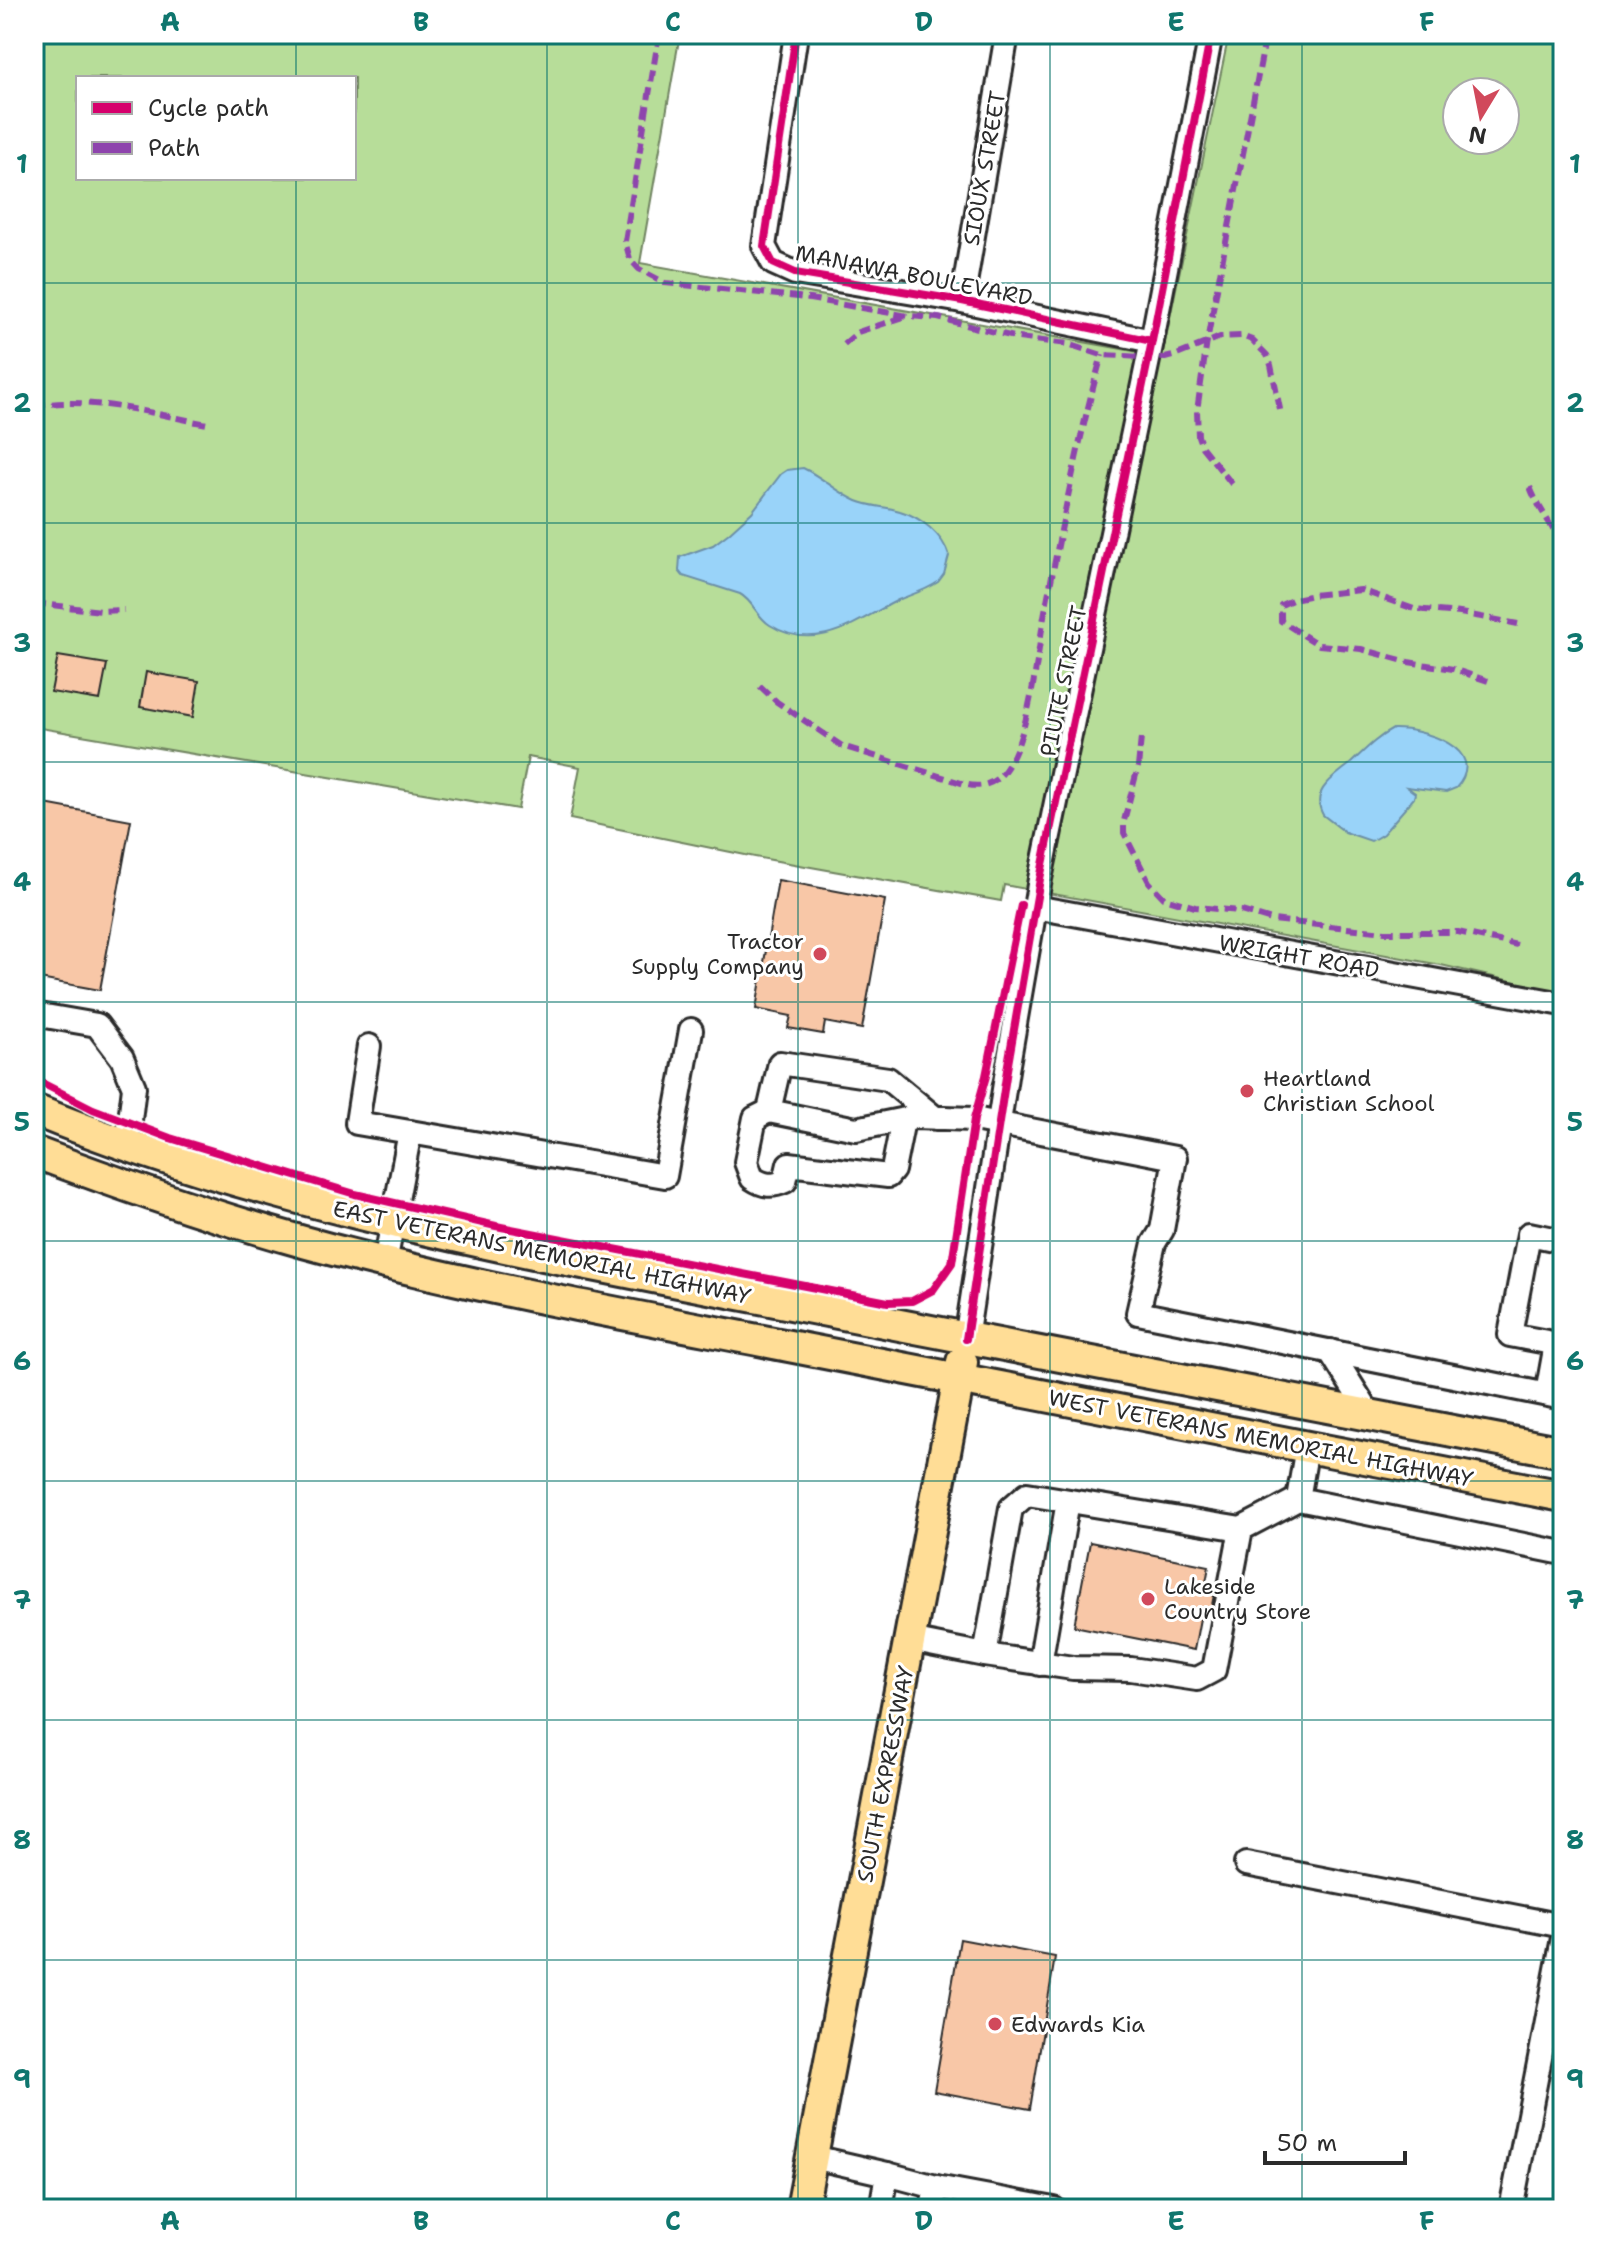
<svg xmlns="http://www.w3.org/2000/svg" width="1597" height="2243" font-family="'Shantell Sans',sans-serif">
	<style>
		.green { fill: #b7dd99; stroke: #718462; stroke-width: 2; fill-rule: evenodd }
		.water { fill: #99d3f9; stroke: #6d90a7; stroke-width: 2 }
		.building { fill: #f8c7a7; stroke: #2b2b2b; stroke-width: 2 }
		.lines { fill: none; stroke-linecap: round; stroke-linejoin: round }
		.minor-casing { stroke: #2b2b2b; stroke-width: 28 }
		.major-casing { stroke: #2b2b2b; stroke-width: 36 }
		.minor { stroke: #fff; stroke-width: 22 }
		.major { stroke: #ffdd96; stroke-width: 30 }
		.quiet { stroke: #8e44ad; stroke-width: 6; stroke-dasharray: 12 6; stroke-linecap: butt }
		.cycleway-casing { stroke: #fff; stroke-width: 13 }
		.cycleway { stroke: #d6006c; stroke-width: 8 }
		.grid { fill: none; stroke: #0f766e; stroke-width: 2; stroke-opacity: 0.55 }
		.poi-dot { fill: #d1495b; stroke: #fff; stroke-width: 3 }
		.labels { text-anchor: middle; stroke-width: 6; stroke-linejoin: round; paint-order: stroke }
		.street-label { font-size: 22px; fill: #2b2b2b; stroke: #fff }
		.poi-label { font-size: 22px; fill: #2b2b2b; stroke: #fff; text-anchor: start }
		.neatline { fill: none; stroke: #0f766e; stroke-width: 3 }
		.grid-label { font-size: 26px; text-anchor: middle; font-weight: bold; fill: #0f766e }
	</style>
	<rect width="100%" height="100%" fill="#fff"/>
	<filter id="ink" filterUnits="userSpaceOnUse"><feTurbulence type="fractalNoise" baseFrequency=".0125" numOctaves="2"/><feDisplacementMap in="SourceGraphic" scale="16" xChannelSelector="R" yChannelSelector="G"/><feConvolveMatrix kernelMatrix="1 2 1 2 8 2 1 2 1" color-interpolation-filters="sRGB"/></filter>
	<g filter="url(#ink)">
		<path class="green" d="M34,34h646l-40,229 522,93 67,-322h334v959l-122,-28 -437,-80 -3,16 -246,-44 -185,-38 10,-52 -52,-10 -10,52 -484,-82zM78,78h276v100h-276zM1457,92h48v48h-48z"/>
		<g class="water">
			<path d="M803,468c19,9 34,24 54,33 14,6 28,5 43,10 21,6 43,24 49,45l-5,18 -6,8c-13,9 -26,12 -40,18 -41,21 -82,54 -128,25 -13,-8 -17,-24 -30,-31l-57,-18 -4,-5 1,-14 33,-12 16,-12 23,-21 29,-38 6,-4z"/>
			<path d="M1393,729c28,-1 98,19 63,59l-10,4 -39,-5 8,6 -1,5 -31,36 -12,7 -26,-9 -22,-17c-14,-25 13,-39 28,-52 14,-13 25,-25 42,-34z"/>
		</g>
		<g class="building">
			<polygon points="58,656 107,664 100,700 51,692"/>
			<polygon points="146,672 199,681 193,717 140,707"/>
			<polygon points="34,802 131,820 100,990 34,978"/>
			<polygon points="778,880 885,900 862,1029 825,1022 823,1034 788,1028 791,1016 756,1009"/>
			<polygon points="1090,1542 1209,1566 1205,1588 1215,1590 1211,1610 1202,1608 1194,1650 1074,1626"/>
			<polygon points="960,1939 1055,1957 1030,2109 934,2091"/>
		</g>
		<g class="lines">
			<defs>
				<g id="minor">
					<polyline points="796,34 764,246 773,263 795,273 962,301 1152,341"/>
					<polyline points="962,301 1007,34"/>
					<polyline points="1035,907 1563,1004"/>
					<polyline points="34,1014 97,1025 122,1058 134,1087 127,1145"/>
					<polyline points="369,1046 357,1123 410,1132"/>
					<path d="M769,1111l-14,7 -9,44 6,16c12,8 20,9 33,3l4,-17 99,12 5,-6 10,-50"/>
					<polyline points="935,1118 888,1079 780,1063 769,1111 856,1129 915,1117 974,1119 1175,1158 1162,1230 1154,1243 1138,1313 1563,1398"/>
					<polyline points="1563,1241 1529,1234 1510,1335 1563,1345"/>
					<polyline points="385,1263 410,1132 665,1176 691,1030"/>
					<polyline points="966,1339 1007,1070 1040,879 1152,341 1211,34"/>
					<polyline points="1330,1351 1370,1415"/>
					<polyline points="1547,1394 1556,1344"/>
					<polyline points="1307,1447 1298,1499 1563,1553"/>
					<polyline points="1241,1529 1214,1670 1197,1679 1131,1669 1073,1668 985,1655 1011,1508 1027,1494 1241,1529 1298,1499"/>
					<polyline points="910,1640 985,1655"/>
					<polyline points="1040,1664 1068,1501"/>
					<polyline points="1246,1864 1563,1926"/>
					<polyline points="813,2157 887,2174 881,2209"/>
					<polyline points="887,2174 936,2187"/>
					<polyline points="932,2209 936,2187 1054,2209"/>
					<polyline points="1511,2209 1563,1938"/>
				</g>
				<g id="major">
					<path d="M34,1110c228,93 461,136 700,183 276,54 553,106 829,159"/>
					<path d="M34,1152c106,40 213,77 323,104 142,36 288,62 432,90 258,52 516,100 774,150"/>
					<polyline points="802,2209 962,1362"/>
				</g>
			</defs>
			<use href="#minor" class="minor-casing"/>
			<use href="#major" class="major-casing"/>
			<use href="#minor" class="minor"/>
			<use href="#major" class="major"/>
			<g class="quiet">
				<polyline points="659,34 625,241 630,259 639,269 665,283 798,297 908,316 938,318 1018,338 1068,344 1102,355 1165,358 1177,355 1220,337 1242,336 1252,340 1267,355 1271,365 1281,414"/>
				<polyline points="844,344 858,332 904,317"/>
				<path d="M34,406c58,-10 116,7 173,18"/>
				<polyline points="1232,484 1202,447 1198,436 1197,411 1207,341 1266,34"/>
				<path d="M1530,487c9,24 27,42 33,67"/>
				<polyline points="34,603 101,611 124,610"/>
				<polyline points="1488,681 1453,669 1408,662 1361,649 1319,645 1281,621 1281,605 1294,599 1313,595 1361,590 1414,609 1460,613 1518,624"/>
				<path d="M760,686l17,16 65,44 126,39c15,3 28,-2 37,-15 25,-34 32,-116 40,-159 17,-85 33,-172 57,-256"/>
				<polyline points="1141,738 1138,767 1124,821 1124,833 1149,882 1164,898 1195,907 1241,911 1272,920 1385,932 1458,932 1517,945"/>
			</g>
			<defs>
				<g id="cycleway">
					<polyline points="796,34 764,246 773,263 795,273 962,301 1152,341"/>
					<polyline points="34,1079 93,1109 170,1138 355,1194 496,1226 888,1302 912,1301 933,1290 952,1263 974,1119 986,1076 1021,905"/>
					<polyline points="966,1339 1007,1070 1040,879 1152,341 1211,34"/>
				</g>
			</defs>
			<use href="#cycleway" class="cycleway-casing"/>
			<use href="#cycleway" class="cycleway"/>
		</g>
	</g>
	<path class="grid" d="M296,34v44M547,34v2175M798,34v2175M1050,34v2175M1302,34v2175M296,178v2031M34,283h1529M34,523h1529M34,762h1529M34,1002h1529M34,1241h1529M34,1481h1529M34,1720h1529M34,1960h1529"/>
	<g class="poi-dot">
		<circle cx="820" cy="954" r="8"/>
		<circle cx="1247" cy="1091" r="8"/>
		<circle cx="1148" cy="1599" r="8"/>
		<circle cx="995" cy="2024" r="8"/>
	</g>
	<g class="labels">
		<g class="street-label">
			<text transform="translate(984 168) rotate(-80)" y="8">SIOUX STREET</text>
			<text transform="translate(914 275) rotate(11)" y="8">MANAWA BOULEVARD</text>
			<text transform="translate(1063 681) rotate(-78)" y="8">PIUTE STREET</text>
			<text transform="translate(1299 956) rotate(10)" y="8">WRIGHT ROAD</text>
			<text transform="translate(542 1252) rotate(12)" y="8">EAST VETERANS MEMORIAL HIGHWAY</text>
			<text transform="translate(1261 1438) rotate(11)" y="8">WEST VETERANS MEMORIAL HIGHWAY</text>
			<text transform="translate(885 1774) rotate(-79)" y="8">SOUTH EXPRESSWAY</text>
		</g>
		<g class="poi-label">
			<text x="804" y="949" text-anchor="end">Tractor<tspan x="804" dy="25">Supply Company</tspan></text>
			<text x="1263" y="1086">Heartland<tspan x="1263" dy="25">Christian School</tspan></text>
			<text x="1164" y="1594">Lakeside<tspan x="1164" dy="25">Country Store</tspan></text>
			<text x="1011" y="2032">Edwards Kia</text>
		</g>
	</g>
	<rect width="1597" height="2243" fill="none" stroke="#fff" stroke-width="88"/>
	<rect x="76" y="76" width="280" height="104" fill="#ffffff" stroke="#aaaaaa" stroke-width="2"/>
	<rect x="92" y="102" width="40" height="12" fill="#d6006c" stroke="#aaaaaa" stroke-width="2"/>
	<text x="148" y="116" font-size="24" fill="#2b2b2b">Cycle path</text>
	<rect x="92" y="142" width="40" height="12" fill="#8e44ad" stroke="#aaaaaa" stroke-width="2"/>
	<text x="148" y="156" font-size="24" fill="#2b2b2b">Path</text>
	<g transform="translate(1481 116) rotate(190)"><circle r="38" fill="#ffffff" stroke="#aaaaaa" stroke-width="2"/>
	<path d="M0-6L14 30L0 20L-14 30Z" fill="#d1495b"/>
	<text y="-12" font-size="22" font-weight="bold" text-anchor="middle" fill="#2b2b2b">N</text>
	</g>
	<path d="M1265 2151v12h140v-12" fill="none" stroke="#2b2b2b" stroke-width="4"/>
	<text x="1277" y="2151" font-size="24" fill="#2b2b2b" stroke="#ffffff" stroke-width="6" paint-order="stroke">50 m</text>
	<rect x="44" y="44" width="1509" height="2155" class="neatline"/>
	<g class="grid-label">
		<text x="170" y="31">A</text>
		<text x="421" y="31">B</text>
		<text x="673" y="31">C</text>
		<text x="924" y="31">D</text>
		<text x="1176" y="31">E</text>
		<text x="1427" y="31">F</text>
		<text x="22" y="173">1</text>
		<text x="1575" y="173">1</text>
		<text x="22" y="412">2</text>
		<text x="1575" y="412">2</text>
		<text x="22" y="652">3</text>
		<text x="1575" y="652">3</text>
		<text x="22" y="891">4</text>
		<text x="1575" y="891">4</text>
		<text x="22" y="1131">5</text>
		<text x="1575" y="1131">5</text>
		<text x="22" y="1370">6</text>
		<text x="1575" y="1370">6</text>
		<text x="22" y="1609">7</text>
		<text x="1575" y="1609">7</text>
		<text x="22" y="1849">8</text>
		<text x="1575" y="1849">8</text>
		<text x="22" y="2088">9</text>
		<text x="1575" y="2088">9</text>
		<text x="170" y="2230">A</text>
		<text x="421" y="2230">B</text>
		<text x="673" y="2230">C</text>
		<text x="924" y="2230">D</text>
		<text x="1176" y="2230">E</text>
		<text x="1427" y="2230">F</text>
	</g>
</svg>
